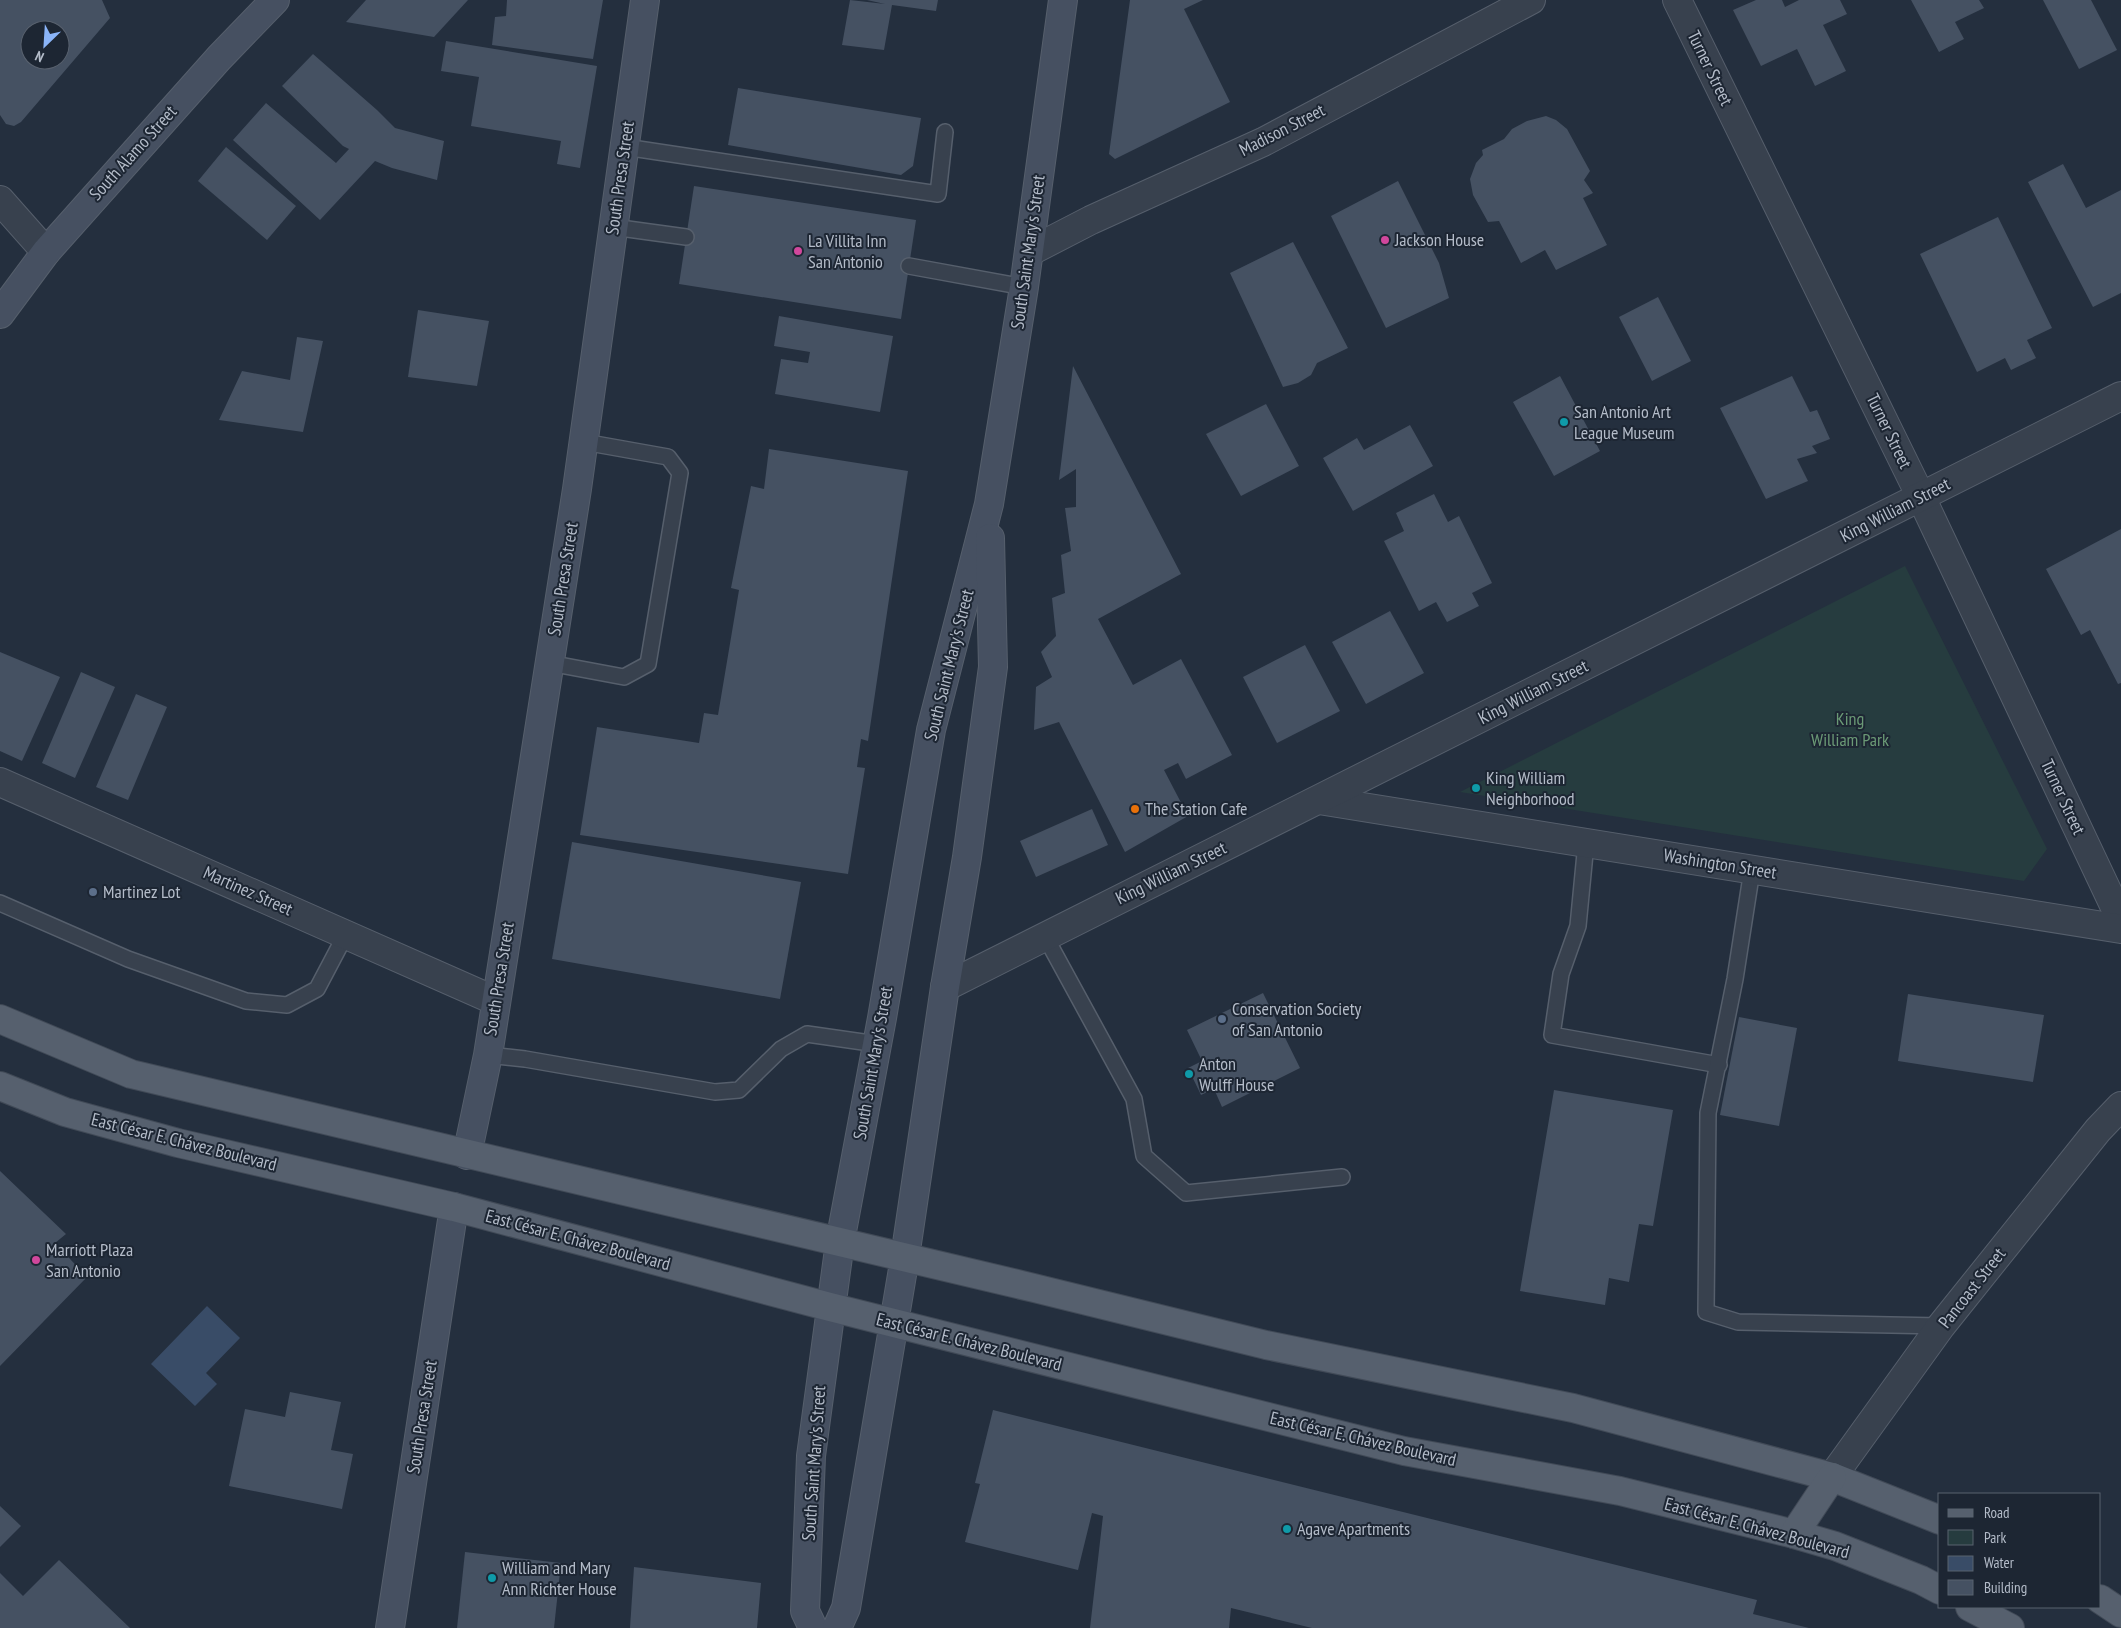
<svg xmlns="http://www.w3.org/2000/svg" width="2121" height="1628" font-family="'PT Sans Narrow',sans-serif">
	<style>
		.green { fill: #263c3f }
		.water { fill: #394c67 }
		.building { fill: #455162; fill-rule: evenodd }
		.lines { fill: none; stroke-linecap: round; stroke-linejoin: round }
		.lane-casing { stroke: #565f6c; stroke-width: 18 }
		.street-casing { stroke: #565f6c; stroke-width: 30 }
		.secondary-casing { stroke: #565f6c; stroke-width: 30 }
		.primary-casing { stroke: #414a57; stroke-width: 30 }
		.lane { stroke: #38414e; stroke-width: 15 }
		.street { stroke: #38414e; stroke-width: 28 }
		.secondary { stroke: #465061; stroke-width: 28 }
		.primary { stroke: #56606e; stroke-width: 28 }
		.hotel-dot { fill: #d1479c; stroke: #1d2633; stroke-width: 2 }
		.culture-dot { fill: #0f9aa8; stroke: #1d2633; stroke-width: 2 }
		.food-dot { fill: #e8710a; stroke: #1d2633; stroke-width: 2 }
		.service-dot { fill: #5c6f8a; stroke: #1d2633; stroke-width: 2 }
		.labels { text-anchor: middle; stroke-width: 4; stroke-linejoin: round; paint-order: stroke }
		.street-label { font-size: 18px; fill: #b4bcc9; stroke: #1d2633 }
		.poi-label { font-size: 18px; fill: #b4bcc9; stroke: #1d2633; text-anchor: start }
		.park-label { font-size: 18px; fill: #6b9a76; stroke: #1d2633 }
	</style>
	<rect width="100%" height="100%" fill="#242f3e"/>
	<polygon class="green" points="1905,566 2047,849 2024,881 1460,792"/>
	<polygon class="water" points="207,1306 240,1338 206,1373 217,1384 195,1406 151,1364"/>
	<g class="building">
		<path d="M0,0h102l8,18 -89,104 -7,4 -8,-2 -6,-9zM30,30h30v30h-30z"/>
		<polygon points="366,0 468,0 434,37 346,22"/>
		<polygon points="507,0 603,0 593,59 492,45 495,17 506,16"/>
		<polygon points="850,0 885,4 867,0 938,0 936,11 892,5 884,50 842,45"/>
		<polygon points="1130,0 1203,0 1184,9 1230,102 1115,159 1109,154"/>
		<polygon points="1756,0 1782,0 1785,7 1799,0 1840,0 1847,14 1823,25 1846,71 1815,86 1797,49 1761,66 1733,10"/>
		<polygon points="1911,0 1979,0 1984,8 1955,22 1964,39 1939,52"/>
		<polygon points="2043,0 2091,0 2117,50 2079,69"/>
		<polygon points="446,41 597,66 580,168 557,164 561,141 471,126 479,77 441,71"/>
		<polygon points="313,54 377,110 395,128 444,141 437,180 392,168 375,161 320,220 233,140 266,103 336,163 349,149 343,146 282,86"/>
		<polygon points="738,88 921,118 913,166 901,175 728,145"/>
		<polygon points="1546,116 1556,120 1567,129 1590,171 1584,180 1593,193 1583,198 1607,245 1556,270 1545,250 1521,263 1499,221 1488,222 1473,195 1470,179 1476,163 1483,155 1482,150 1504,139 1512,129 1527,121"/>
		<polygon points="226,147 296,206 267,240 198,181"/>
		<polygon points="2063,164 2086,208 2121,190 2121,293 2093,307 2028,182"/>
		<polygon points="1398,181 1439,263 1449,298 1386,328 1331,216"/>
		<polygon points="694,186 916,220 901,319 679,284"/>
		<polygon points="1998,217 2052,328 2027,340 2036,358 2011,370 2005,358 1977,372 1920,254"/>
		<polygon points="1293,242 1348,348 1317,363 1311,375 1298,383 1283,387 1230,273"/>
		<polygon points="1658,297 1691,361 1652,381 1619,317"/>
		<polygon points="418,310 489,321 477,386 408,377"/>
		<polygon points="779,316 893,336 880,412 775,394 781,359 808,363 810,352 774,346"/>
		<polygon points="297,337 323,341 303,432 219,420 242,371 290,380"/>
		<polygon points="1073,366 1181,574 1098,619 1133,685 1181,659 1232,755 1186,779 1178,763 1164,770 1188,816 1125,852 1059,722 1034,730 1036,687 1052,677 1041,652 1056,636 1052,598 1065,593 1061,555 1071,551 1065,508 1076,507 1076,469 1059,480"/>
		<polygon points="1560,376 1600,451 1554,476 1513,402"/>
		<polygon points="1792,376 1810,412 1817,410 1830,439 1812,446 1817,453 1797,459 1808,481 1766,499 1720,408"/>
		<polygon points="1266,404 1299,466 1241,496 1206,434"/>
		<polygon points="1410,425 1433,466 1353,511 1323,458 1357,438 1364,450"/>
		<polygon points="769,449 908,471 868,741 861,739 857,767 865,768 848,874 580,835 597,727 699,743 704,713 718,715 739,590 731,588 751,486 764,489"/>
		<polygon points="1434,494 1448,522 1459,516 1492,583 1472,593 1479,606 1447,622 1436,602 1419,611 1384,541 1404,531 1396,513"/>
		<polygon points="2121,529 2121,683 2118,684 2090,630 2081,635 2046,569"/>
		<polygon points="1390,611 1424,673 1366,704 1332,642"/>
		<polygon points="1305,645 1340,711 1277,743 1243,677"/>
		<polygon points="0,652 60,677 22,761 0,751"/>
		<polygon points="81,672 115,687 75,778 42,763"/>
		<polygon points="136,694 167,707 128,800 96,787"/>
		<polygon points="1092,809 1108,845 1036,877 1020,841"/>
		<polygon points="572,842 801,882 780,999 552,959"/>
		<polygon points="1263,993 1300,1068 1222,1107 1214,1089 1201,1095 1188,1068 1202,1061 1187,1030"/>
		<polygon points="1908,994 2044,1015 2033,1082 1898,1061"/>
		<polygon points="1739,1017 1797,1028 1779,1126 1720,1115"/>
		<polygon points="1554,1090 1673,1110 1653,1226 1639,1224 1629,1282 1609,1278 1605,1305 1520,1291"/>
		<polygon points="0,1171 66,1234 55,1243 87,1277 0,1366"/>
		<polygon points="290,1392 341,1402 331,1450 353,1454 342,1509 229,1486 245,1409 285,1417"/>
		<polygon points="993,1410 1757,1600 1753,1614 1809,1628 1312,1628 1231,1608 1229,1628 1090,1628 1103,1516 1092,1513 1078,1570 965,1542 980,1484 975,1483"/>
		<polygon points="0,1506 21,1526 0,1547"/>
		<polygon points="465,1552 561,1563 554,1628 457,1628"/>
		<polygon points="59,1560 130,1628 0,1628 0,1573 23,1596"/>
		<polygon points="634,1567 761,1583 757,1628 630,1628"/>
	</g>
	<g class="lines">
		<defs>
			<g id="lane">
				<polyline points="625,147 938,194 945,132"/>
				<polyline points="613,227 686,237"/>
				<polyline points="909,266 1024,287"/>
				<polyline points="549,663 624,677 648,664 680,473 668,457 584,442"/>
				<polyline points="1586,843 1578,926 1561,974 1552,1035 1719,1065"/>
				<polyline points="1752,870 1735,979 1708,1113 1706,1312 1738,1322 1941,1326"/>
				<polyline points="0,903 128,959 246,1001 287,1005 317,989 346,934"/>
				<polyline points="1045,936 1134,1099 1144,1156 1186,1193 1342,1177"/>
				<polyline points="488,1055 525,1059 715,1092 739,1090 781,1049 807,1034 877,1044"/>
			</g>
			<g id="street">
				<polyline points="1677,0 1921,497 2121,920"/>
				<polyline points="0,200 46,252"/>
				<polyline points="1029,252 1091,220 1263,142 1531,0"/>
				<polyline points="0,782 496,1001"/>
				<polyline points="1319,800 2121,929"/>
				<polyline points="945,987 2121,396"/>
				<polyline points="1832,1477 1941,1326 2098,1130 2121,1106"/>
			</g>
			<g id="secondary">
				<polyline points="0,314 46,252 219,58 275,0"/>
				<polyline points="467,1155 488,1055 577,489 645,0"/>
				<polyline points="390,1628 454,1207"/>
				<polyline points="813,1628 805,1611 811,1456 840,1242 882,1018 931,730 989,504 1024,287 1063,0"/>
				<polyline points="837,1628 846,1608 905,1257 945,987 967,857 993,667 990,538"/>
			</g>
			<g id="primary">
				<polyline points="0,1019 131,1074 1034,1288 1266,1345 1573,1408 1832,1477 1940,1520"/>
				<polyline points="0,1086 65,1112 178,1143 454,1207 830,1307 1404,1451 1620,1491 1794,1534 1835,1546 1921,1580 1940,1590"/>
				<polyline points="1794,1534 1832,1477"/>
				<polyline points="2100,1599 2121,1613"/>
				<polyline points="1970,1607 2010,1628"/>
			</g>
		</defs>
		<use href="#lane" class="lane-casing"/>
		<use href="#street" class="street-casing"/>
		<use href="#secondary" class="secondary-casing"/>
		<use href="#primary" class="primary-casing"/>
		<use href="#lane" class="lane"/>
		<use href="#street" class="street"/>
		<use href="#secondary" class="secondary"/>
		<use href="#primary" class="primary"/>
	</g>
	<g class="hotel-dot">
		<circle cx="1385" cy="240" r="5"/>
		<circle cx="798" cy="251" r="5"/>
		<circle cx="36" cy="1260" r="5"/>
	</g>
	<g class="culture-dot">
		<circle cx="1564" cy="422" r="5"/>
		<circle cx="1476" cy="788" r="5"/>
		<circle cx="1189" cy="1074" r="5"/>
		<circle cx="1287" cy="1529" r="5"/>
		<circle cx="492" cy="1578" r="5"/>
	</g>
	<circle class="food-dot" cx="1135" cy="809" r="5"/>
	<g class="service-dot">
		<circle cx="93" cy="892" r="5"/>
		<circle cx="1222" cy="1019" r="5"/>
	</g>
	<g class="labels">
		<g class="street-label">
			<text transform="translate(1710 68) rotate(64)" y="6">Turner Street</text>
			<text transform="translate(1282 130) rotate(-27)" y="6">Madison Street</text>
			<text transform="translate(133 153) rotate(-48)" y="6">South Alamo Street</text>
			<text transform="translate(620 178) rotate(-82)" y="6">South Presa Street</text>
			<text transform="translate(1028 252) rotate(-82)" y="6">South Saint Mary's Street</text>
			<text transform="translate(1889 431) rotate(64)" y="6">Turner Street</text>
			<text transform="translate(1895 510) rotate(-27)" y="6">King William Street</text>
			<text transform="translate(563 579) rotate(-81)" y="6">South Presa Street</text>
			<text transform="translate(949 665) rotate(-76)" y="6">South Saint Mary's Street</text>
			<text transform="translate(1533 692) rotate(-27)" y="6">King William Street</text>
			<text transform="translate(2063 797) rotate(65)" y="6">Turner Street</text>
			<text transform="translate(1720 864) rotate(9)" y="6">Washington Street</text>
			<text transform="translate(1171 873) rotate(-26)" y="6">King William Street</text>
			<text transform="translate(248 891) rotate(24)" y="6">Martinez Street</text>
			<text transform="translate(499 979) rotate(-81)" y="6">South Presa Street</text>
			<text transform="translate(873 1063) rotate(-80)" y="6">South Saint Mary's Street</text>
			<text transform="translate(184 1142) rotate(14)" y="6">East César E. Chávez Boulevard</text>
			<text transform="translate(578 1240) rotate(15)" y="6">East César E. Chávez Boulevard</text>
			<text transform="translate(1972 1288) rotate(-52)" y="6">Pancoast Street</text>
			<text transform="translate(969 1342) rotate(14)" y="6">East César E. Chávez Boulevard</text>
			<text transform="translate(422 1417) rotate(-81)" y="6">South Presa Street</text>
			<text transform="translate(1363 1439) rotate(13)" y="6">East César E. Chávez Boulevard</text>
			<text transform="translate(814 1463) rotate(-86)" y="6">South Saint Mary's Street</text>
			<text transform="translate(1757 1528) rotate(15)" y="6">East César E. Chávez Boulevard</text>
		</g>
		<g class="poi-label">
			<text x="1395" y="246">Jackson House</text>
			<text x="808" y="247">La Villita Inn<tspan x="808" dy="21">San Antonio</tspan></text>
			<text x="1574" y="418">San Antonio Art<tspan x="1574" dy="21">League Museum</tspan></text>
			<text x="1486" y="784">King William<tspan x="1486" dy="21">Neighborhood</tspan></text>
			<text x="1145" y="815">The Station Cafe</text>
			<text x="103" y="898">Martinez Lot</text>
			<text x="1232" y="1015">Conservation Society<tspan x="1232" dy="21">of San Antonio</tspan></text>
			<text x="1199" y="1070">Anton<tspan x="1199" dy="21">Wulff House</tspan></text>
			<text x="46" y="1256">Marriott Plaza<tspan x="46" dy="21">San Antonio</tspan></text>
			<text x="1297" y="1535">Agave Apartments</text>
			<text x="502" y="1574">William and Mary<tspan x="502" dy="21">Ann Richter House</tspan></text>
		</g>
		<g class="park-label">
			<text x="1850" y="725">King<tspan x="1850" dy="21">William Park</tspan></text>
		</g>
	</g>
	<rect x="1938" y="1493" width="162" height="115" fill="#1d2633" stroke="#59626f"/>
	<rect x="1948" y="1509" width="25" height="8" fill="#56606e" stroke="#59626f"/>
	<text x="1984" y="1518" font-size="15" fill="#b4bcc9">Road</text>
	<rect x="1948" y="1530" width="25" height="15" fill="#263c3f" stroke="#59626f"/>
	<text x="1984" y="1543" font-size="15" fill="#b4bcc9">Park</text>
	<rect x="1948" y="1556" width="25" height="15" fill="#394c67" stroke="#59626f"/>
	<text x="1984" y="1568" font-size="15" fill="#b4bcc9">Water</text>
	<rect x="1948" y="1580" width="25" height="15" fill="#455162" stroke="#59626f"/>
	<text x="1984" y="1593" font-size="15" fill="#b4bcc9">Building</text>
	<g transform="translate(45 45) rotate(205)"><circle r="24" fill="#1d2633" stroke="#59626f"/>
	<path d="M0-4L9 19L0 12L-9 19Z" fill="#8ab4f8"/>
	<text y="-8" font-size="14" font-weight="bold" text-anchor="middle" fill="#b4bcc9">N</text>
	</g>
</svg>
